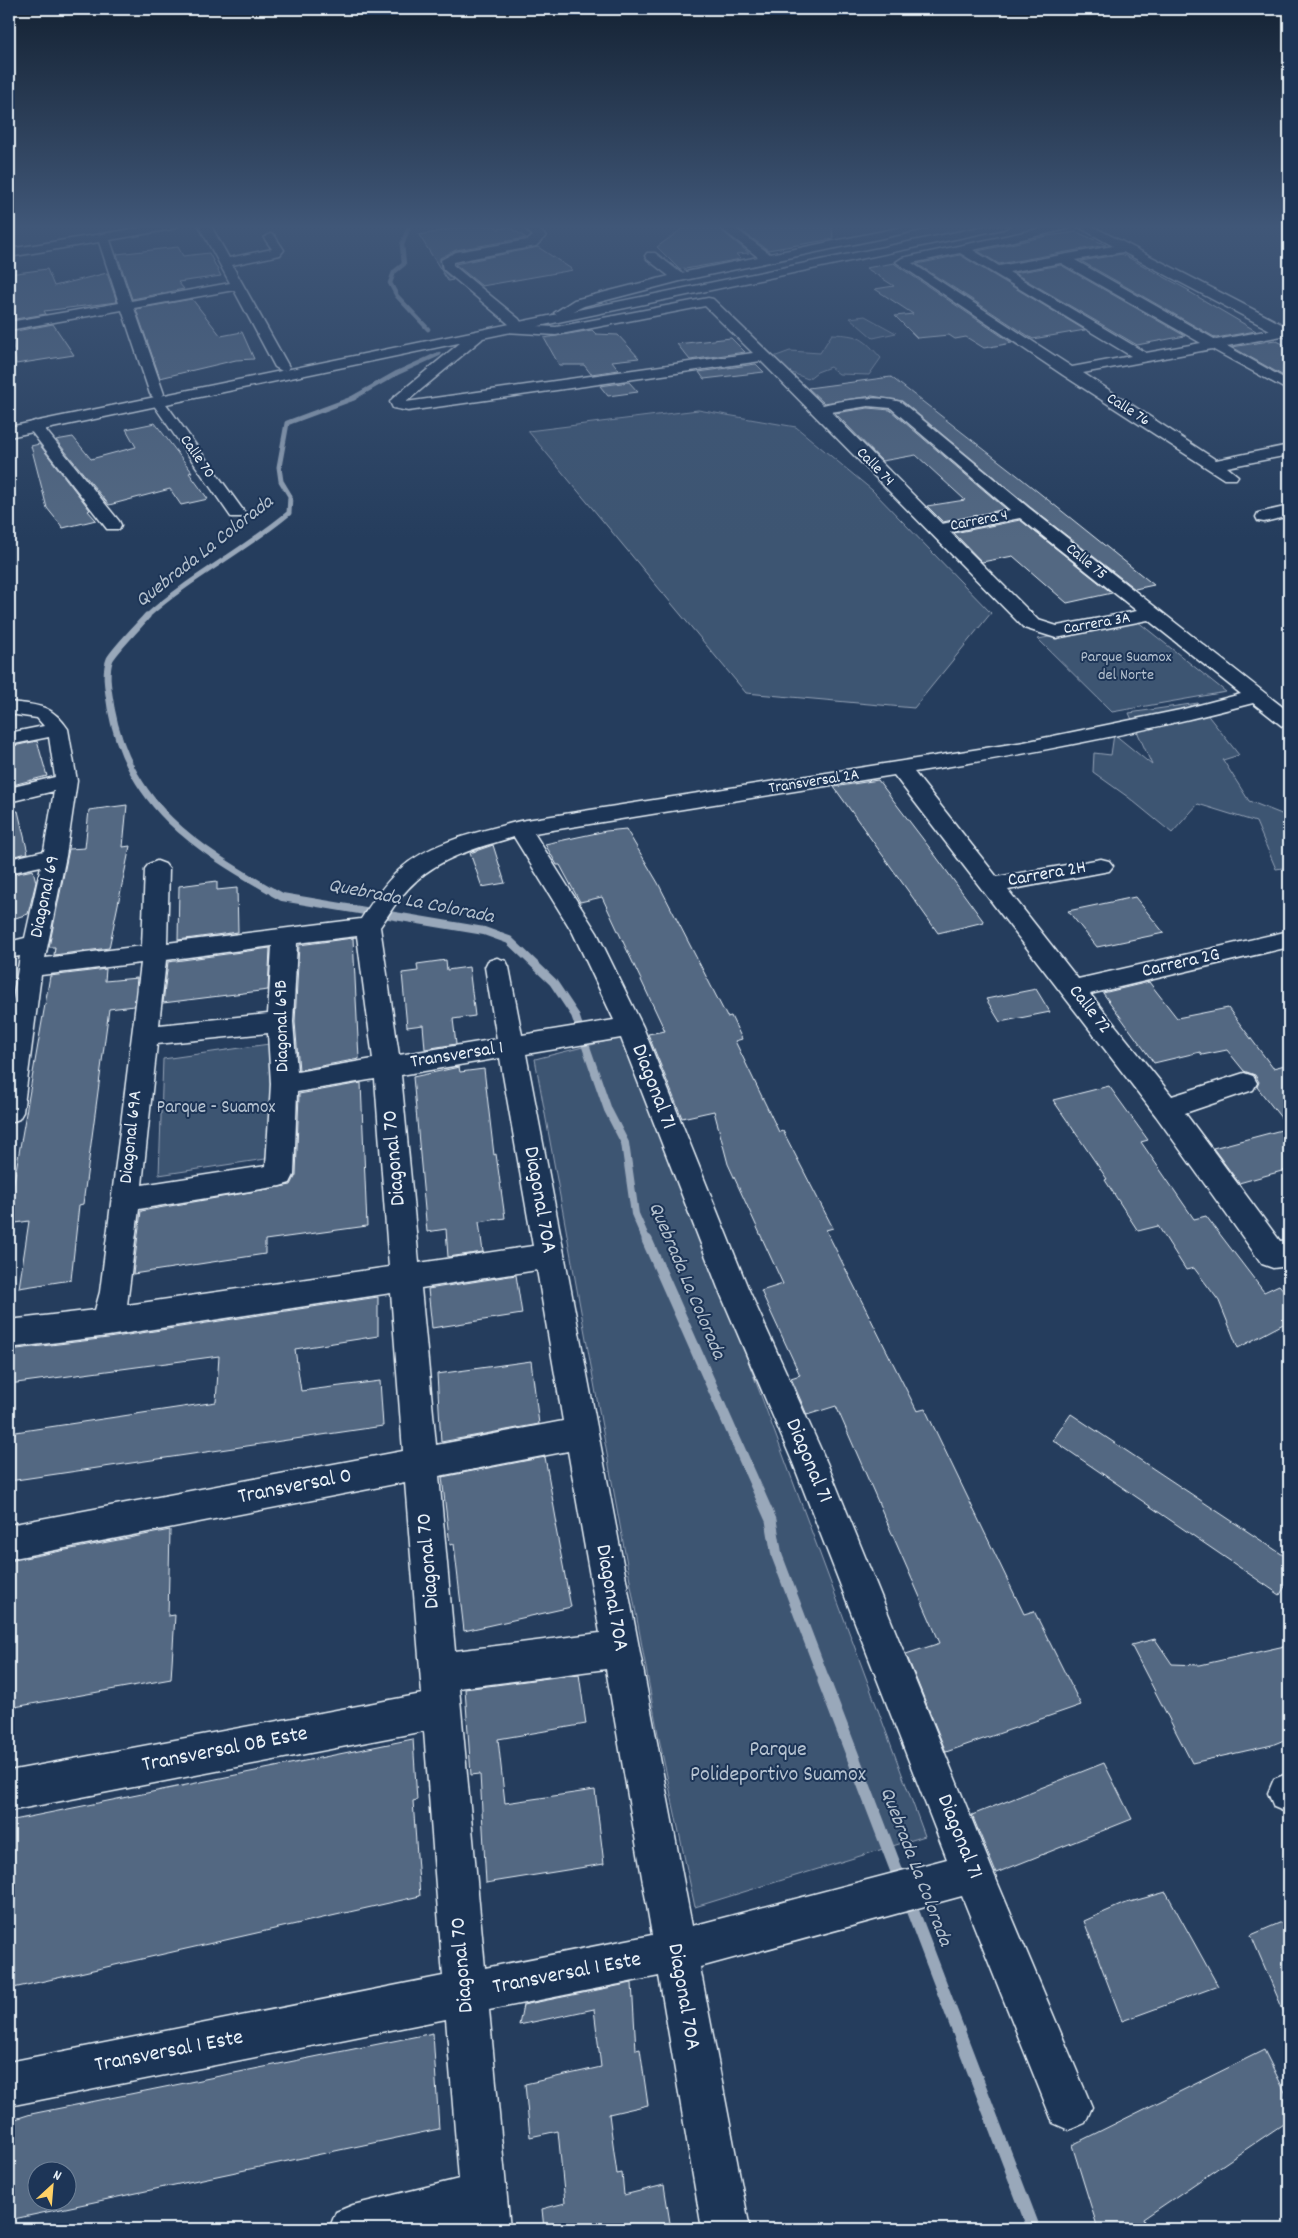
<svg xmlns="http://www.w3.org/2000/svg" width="1298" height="2238" font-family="Dekko,sans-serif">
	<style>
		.green { fill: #3e5472; stroke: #93a2b5 }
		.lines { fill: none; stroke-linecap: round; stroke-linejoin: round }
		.stream-far5 { stroke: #99a8ba; stroke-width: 4.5 }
		.stream-far4 { stroke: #99a8ba; stroke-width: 5 }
		.stream-far3 { stroke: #99a8ba; stroke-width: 7 }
		.stream-far2 { stroke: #99a8ba; stroke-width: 8 }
		.stream-far1 { stroke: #99a8ba; stroke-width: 11 }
		.stream { stroke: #99a8ba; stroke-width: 13 }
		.building { fill: #536782; stroke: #e8f1f8; fill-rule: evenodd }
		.minor-casing { stroke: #e8f1f8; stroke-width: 3 }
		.primary-casing { stroke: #e8f1f8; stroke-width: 3 }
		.minor { fill: #1d3557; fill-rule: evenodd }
		.primary { fill: #1d3557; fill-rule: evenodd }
		.labels { text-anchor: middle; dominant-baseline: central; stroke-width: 4; stroke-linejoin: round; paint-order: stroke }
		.far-street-label { font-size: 16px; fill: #e8f1f8; stroke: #1d3557 }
		.far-park-label { font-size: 16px; fill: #b5c2d0; stroke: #1d3557 }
		.street-label { font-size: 19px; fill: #e8f1f8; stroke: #1d3557 }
		.park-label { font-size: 19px; fill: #b5c2d0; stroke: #1d3557 }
		.water-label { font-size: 20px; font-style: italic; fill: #b4c1ce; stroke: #1d3557 }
		.near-street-label { font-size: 22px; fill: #e8f1f8; stroke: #1d3557 }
		.near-park-label { font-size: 22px; fill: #b5c2d0; stroke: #1d3557 }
	</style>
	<rect width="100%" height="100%" fill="#253d5d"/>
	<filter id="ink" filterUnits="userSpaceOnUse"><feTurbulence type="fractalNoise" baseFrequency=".02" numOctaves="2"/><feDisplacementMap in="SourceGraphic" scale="10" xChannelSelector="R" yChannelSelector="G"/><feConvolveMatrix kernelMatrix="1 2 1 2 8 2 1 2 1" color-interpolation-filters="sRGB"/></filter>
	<g filter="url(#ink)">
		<path class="green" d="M865 316 896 333 873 338 850 318Z
			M832 334C860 335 863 338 881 358L869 375 839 374 830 367 817 372 808 379 779 368 768 359 790 351 820 353Z
			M698 410 796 427 872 490 991 613 914 708 746 693 528 431Z
			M1137 621 1226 692 1112 712 1038 639Z
			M1198 703 1239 755 1223 760 1249 801 1289 817V867L1276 869 1256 822 1198 804 1172 833 1128 797 1093 772 1094 753 1111 755 1114 734 1152 765 1129 713Z
			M627 1036 925 1836 695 1907 658 1734 535 1059Z
			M269 1044 272 1158 159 1175 163 1059Z"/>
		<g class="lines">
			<path class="stream-far5" d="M409 226 402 245 404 264 394 272 390 283 397 296 428 329
				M351 399 397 373 439 354"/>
			<path class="stream-far4" d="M146 617C190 577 244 551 289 513L290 496 281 481 279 467 287 423 354 398"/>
			<path class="stream-far3" d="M147 616C139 625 114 651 110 659 104 674 109 693 111 708 129 806 195 847 275 893"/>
			<path class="stream-far2" d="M273 892 282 897 484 931 509 940 553 982 575 1015 608 1110 625 1143 635 1214 647 1241"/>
			<path class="stream-far1" d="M647 1240 771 1520 777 1556 825 1682"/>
			<path class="stream" d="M824 1681 901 1882
				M908 1899 1034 2229"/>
		</g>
		<path class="building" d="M470 226H495L499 229 509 227 526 238 456 250 440 258 441 269 453 280 448 281 419 235Z
			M686 226H716L749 253 736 254 741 259 680 270 657 247Z
			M735 226H832L833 239 768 250Z
			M1077 232 1106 245 999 264 978 251 1047 236Z
			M178 247 183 256 209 253 221 276 178 282 184 289 132 299 117 254Z
			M538 247 573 270 482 286 455 264Z
			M1122 254 1190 291H1188L1256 331 1216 338 1081 261Z
			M960 255 1085 330 1033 339 917 264Z
			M894 263 895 264 1012 343 984 348 966 337 955 339 949 335 917 338 895 316 913 314 875 289 894 286 866 268Z
			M1061 265 1185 336 1137 345 1014 273Z
			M47 269 54 286 107 273 117 302 44 311 46 314 9 320V274Z
			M192 299 221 336 242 332 254 359 236 360 160 378 136 309Z
			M53 324 74 355 16 364 11 332Z
			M592 330 596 334 618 335 639 358 612 361 619 370 591 374 584 365H559L544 338Z
			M731 338 745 352 690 360 677 344Z
			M1275 340 1289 347V379L1232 347Z
			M756 364 764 372 704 379 699 372Z
			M891 377 1017 475 1154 585 1135 589 1030 507 902 401 872 396 824 403 808 388Z
			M629 382 638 392 608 396 600 386Z
			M868 408 890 410 1006 509 943 522 927 506 965 500 916 455 882 461 835 413Z
			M155 423 192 472 189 473 208 499 181 505 170 489 109 505 56 440 73 437 91 459 136 447 126 429Z
			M39 444 90 510 88 511 96 520 63 528 47 508 31 446Z
			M1020 520 1112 593 1067 603 1013 556 982 562 954 533Z
			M37 741 47 776 9 786V747Z
			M878 780 932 851 984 922 938 933 834 787Z
			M127 805 123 847 130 846 109 948 54 955 55 947H49L69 849 85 848 89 810Z
			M18 811 28 853 9 857V812Z
			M626 829 658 883 727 1017 731 1016 742 1039 735 1041 779 1132 783 1131 833 1228 826 1230 917 1411 925 1409 1024 1614 1034 1611 1081 1705 946 1752 906 1654 940 1643 836 1406 807 1415 791 1378 800 1375 761 1291 783 1284 728 1164 714 1111 682 1118 648 1034 665 1031 602 897 580 902 560 865H557L545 844 606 831Z
			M493 845 505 883 482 887 470 853Z
			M33 870 36 882 28 914 9 920V875Z
			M217 881V890L237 888 238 932 178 940 179 886Z
			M1135 897 1164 933 1097 947 1068 911Z
			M353 938 359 1059 299 1070 295 1022 299 945Z
			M270 948 268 990 163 1003 168 962Z
			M446 960 447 970 469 967 475 1016 453 1019 456 1044 425 1049 423 1025 407 1027 402 973 418 971 417 964Z
			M106 969 105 981 137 978 134 1006 109 1009 83 1204 79 1205 71 1280 19 1288 29 1221 9 1224V1210L50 976Z
			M1149 982 1177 1018 1228 1008 1273 1068 1289 1064V1169L1239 1183 1213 1148 1289 1128 1257 1087 1259 1082 1255 1075 1244 1071 1227 1050 1202 1055 1200 1052 1154 1063 1103 993Z
			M1036 989 1050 1012 1000 1022 986 999Z
			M459 1067 460 1072 484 1069 494 1155 496 1154 505 1218 479 1222 483 1252 448 1257 446 1229 427 1232 413 1077Z
			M361 1083 367 1226 265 1240V1254L133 1274 141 1211 291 1185 296 1175 299 1094Z
			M1109 1086 1148 1140 1141 1142 1194 1219 1206 1216 1264 1292 1279 1285 1289 1296V1321L1238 1348 1219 1301 1194 1268 1186 1270 1158 1226 1138 1231 1105 1180 1107 1179 1053 1100Z
			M516 1275 522 1314 432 1328 428 1289Z
			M378 1297V1336L295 1349 301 1391 380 1381 383 1426 9 1481V1433L216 1402 219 1356 9 1384V1350L108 1338Z
			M531 1361 539 1424 441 1442 437 1374Z
			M1071 1414 1289 1559V1579L1280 1595 1053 1440Z
			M545 1457 557 1524H555L571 1607 464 1631 454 1544 450 1545 442 1477Z
			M170 1530 168 1616 175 1615 171 1679 9 1708V1561Z
			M1155 1639 1172 1664 1200 1665 1289 1645V1738L1272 1745 1192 1763 1131 1645Z
			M579 1674 586 1724 498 1739 505 1803 595 1790 604 1864 486 1883 480 1774 471 1775 465 1689Z
			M413 1739 417 1800 413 1801 420 1896 9 1989V1821Z
			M1104 1763 1132 1819 996 1873 972 1815Z
			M1166 1892 1218 1986 1122 2021 1084 1921 1123 1904Z
			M1289 1919V2024L1251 1935Z
			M632 1983 636 2050 640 2049 648 2105 609 2114 617 2174 622 2173 624 2195 664 2185 671 2229H544L542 2209 565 2203 558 2131 530 2137 525 2084 601 2067 594 2009 519 2025 523 2005Z
			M433 2033 439 2129 9 2220V2121L31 2114ZM38 2170H68V2200H38Z
			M1264 2050 1289 2100V2120L1143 2219 1147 2229H1098L1072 2145Z"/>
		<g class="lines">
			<defs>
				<path id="minor" d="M151 226H178L172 229 110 240 131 301 230 283 199 226H211L229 258 272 249 264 238 270 234 274 235 284 250 280 255 232 265 289 367 287 370 282 371 275 367 234 290 134 308 164 394 161 397 245 513 243 517H231L151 401 154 398 150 394 122 310 9 330V322L119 303 99 242 9 257V249Z
					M522 226H535L546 236 536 246 453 262V265L519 319 521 322 517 325 556 327 708 298 713 299 823 405C850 399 874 395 901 402L1029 508 1289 712V728L1282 726 1253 703C1141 733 1028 754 914 772L997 877 1101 859 1109 861 1113 866 1109 871 1008 890 1078 979 1289 931V947L1090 994 1172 1096 1244 1073 1253 1076 1257 1083 1253 1090 1185 1113 1280 1241 1289 1240V1266L1273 1268 1262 1264 1156 1116 894 775 534 833 597 933 643 1027 748 1288 827 1463 991 1867 1092 2107 1085 2123 1069 2130 1053 2123 962 1896 700 1967 750 2229H702L659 1976 489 2010 510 2229H462V2225L444 2229H329L336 2212 353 2205 459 2179 446 2019 9 2106V2062L443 1976 424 1731 9 1811V1771L422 1694 405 1482 9 1559V1525L403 1451 391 1293 108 1336 9 1348V1320L95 1310 100 1292 141 963 41 975 23 1112 19 1119 9 1123V1025L20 956 9 958V942L25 938 41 866 9 873V859L44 851 54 791 9 802V788L55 777 49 737 9 745V733L44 726 37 718 9 714V702C37 705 51 704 68 729L77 781 66 856 45 958 142 946 145 869 149 864 157 861 165 864 169 869 167 943 361 919C372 902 384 884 399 870 431 841 479 832 520 821L1024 742 1180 710 1241 694 1148 620 1056 638 1024 628 761 361 408 411 393 408 390 402 392 399 472 333 477 332 484 336 482 339 406 402 753 353 705 306 556 335 505 332 503 329 510 325 443 269 441 260 456 252 528 240 533 236ZM868 406 891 408 1010 510 942 524 831 412ZM1020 518 1137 611 1057 626 1038 620 950 532ZM514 837 573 933 614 1020 522 1035 509 967 506 961 497 958 488 961 485 967 497 1039 399 1055 380 927C391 911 401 894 416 881 443 856 480 847 514 837ZM357 936 373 1059 297 1072 293 1022 297 943ZM272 946 268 1014 159 1025 166 960ZM268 1033 271 1084 266 1166 142 1185 157 1044ZM621 1038 718 1288 793 1463 947 1859 692 1926 526 1054ZM500 1058 533 1246 419 1263 401 1075ZM375 1079 389 1267 127 1305 139 1209 280 1186 290 1183 294 1175 297 1092ZM537 1270 563 1421 436 1445 421 1288ZM568 1451 600 1633 455 1651 439 1476ZM606 1669 652 1935 485 1968 459 1688Z
					M718 226H732L770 254 908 226H931L925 229 680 281 584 306 561 317 554 313 574 300 669 276 647 259 645 256 647 253H655L681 273 758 257Z
					M1052 226H1074L1068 229 973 250 999 266 1113 246 1077 226H1092L1289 328V338L1282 336 1227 346 1289 381V391L1212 349 1083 373 1216 460 1289 445V455L1227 467 1238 476 1236 479H1224L1063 375 896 262 902 258ZM1123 252 1270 330 1216 340 1075 260ZM960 253 1131 356 1072 367 912 263ZM1061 263 1201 343 1146 353 1009 272Z
					M35 421 40 423 119 521 121 525 119 529H107L27 426 30 423Z
					M1289 506V516L1264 522 1258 521 1256 517 1258 513Z
					M1289 1773V1813H1288L1274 1807 1268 1793 1274 1779Z"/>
				<path id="primary" d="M986 226H1009L1003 229 9 437V427Z"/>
			</defs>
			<use href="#minor" class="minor-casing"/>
			<use href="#primary" class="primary-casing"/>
			<use href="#minor" class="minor"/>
			<use href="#primary" class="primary"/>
		</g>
	</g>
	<linearGradient id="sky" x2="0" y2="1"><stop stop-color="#142233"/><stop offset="0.42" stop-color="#405778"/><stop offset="1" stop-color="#405778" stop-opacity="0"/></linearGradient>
	<rect width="1298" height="539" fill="url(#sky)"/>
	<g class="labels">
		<g class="far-street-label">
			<text transform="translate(1128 410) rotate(32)">Calle 76</text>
			<text transform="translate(197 457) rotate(55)">Calle 70</text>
			<text transform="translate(875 467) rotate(46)">Calle 74</text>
			<text transform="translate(979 521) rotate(-11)">Carrera 4</text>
			<text transform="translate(1086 562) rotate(39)">Calle 75</text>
			<text transform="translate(1097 624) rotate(-10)">Carrera 3A</text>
			<text transform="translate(814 782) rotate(-9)">Transversal 2A</text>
		</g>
		<g class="far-park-label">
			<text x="1126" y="657">Parque Suamox<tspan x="1126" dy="18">del Norte</tspan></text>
		</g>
		<g class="street-label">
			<text transform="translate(1047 875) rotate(-10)">Carrera 2H</text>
			<text transform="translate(46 897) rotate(-78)">Diagonal 69</text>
			<text transform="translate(1181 964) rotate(-13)">Carrera 2G</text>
			<text transform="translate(1089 1010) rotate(52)">Calle 72</text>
			<text transform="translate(283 1026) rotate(-91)">Diagonal 69B</text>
			<text transform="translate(457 1056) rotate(-9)">Transversal 1</text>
			<text transform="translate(132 1137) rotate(-84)">Diagonal 69A</text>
		</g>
		<g class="park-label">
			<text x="216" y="1108">Parque - Suamox</text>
		</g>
		<g class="water-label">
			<text transform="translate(205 552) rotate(-38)">Quebrada La Colorada</text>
			<text transform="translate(411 902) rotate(11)">Quebrada La Colorada</text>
			<text transform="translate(686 1281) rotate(67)">Quebrada La Colorada</text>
			<text transform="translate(915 1867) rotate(69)">Quebrada La Colorada</text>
		</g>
		<g class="near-street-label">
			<text transform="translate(653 1087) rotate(69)">Diagonal 71</text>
			<text transform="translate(395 1158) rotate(-95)">Diagonal 70</text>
			<text transform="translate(539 1200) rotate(80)">Diagonal 70A</text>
			<text transform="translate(808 1461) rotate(67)">Diagonal 71</text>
			<text transform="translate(295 1487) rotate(-11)">Transversal 0</text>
			<text transform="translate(429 1561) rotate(-95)">Diagonal 70</text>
			<text transform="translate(611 1598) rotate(80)">Diagonal 70A</text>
			<text transform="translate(225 1750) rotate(-11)">Transversal 0B Este</text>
			<text transform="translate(959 1837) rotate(68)">Diagonal 71</text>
			<text transform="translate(463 1965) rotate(-95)">Diagonal 70</text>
			<text transform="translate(567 1974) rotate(-11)">Transversal 1 Este</text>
			<text transform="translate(683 1997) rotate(80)">Diagonal 70A</text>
			<text transform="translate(169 2052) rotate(-11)">Transversal 1 Este</text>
		</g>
		<g class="near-park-label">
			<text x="778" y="1750">Parque<tspan x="778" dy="25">Polideportivo Suamox</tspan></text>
		</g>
	</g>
	<rect width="1298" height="2238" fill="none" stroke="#1d3557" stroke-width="30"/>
	<rect x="15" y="15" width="1268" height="2208" fill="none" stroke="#e8f1f8" stroke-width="2" filter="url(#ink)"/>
	<g transform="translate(52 2186) rotate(26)"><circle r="24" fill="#1d3557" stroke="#6e8097"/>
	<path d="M0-4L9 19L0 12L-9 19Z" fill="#ffd166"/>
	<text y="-8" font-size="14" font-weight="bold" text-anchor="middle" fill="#e8f1f8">N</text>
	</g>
</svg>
